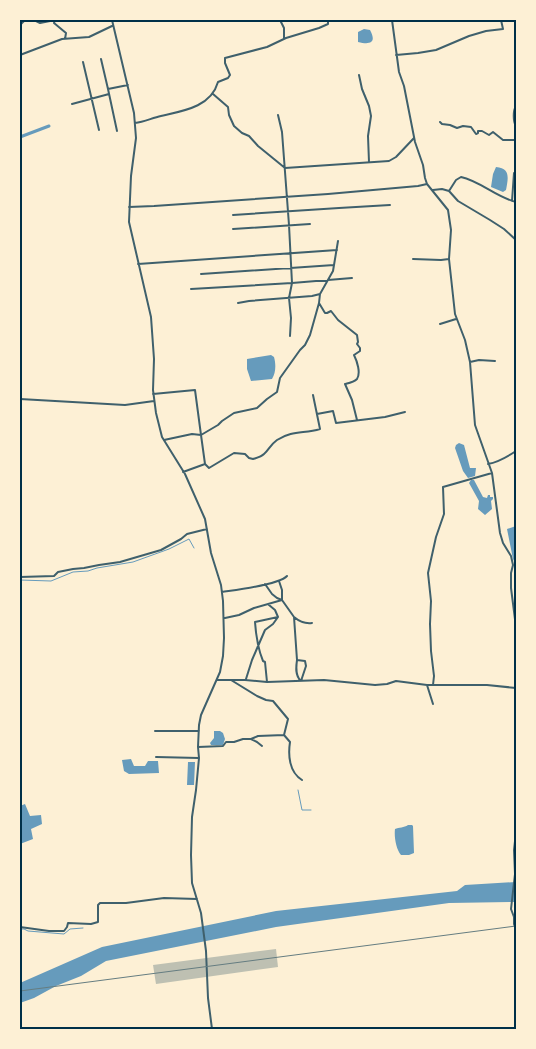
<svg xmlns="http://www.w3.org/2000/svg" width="536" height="1049" font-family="'Roboto Serif',serif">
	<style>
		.water { fill: #669bbc }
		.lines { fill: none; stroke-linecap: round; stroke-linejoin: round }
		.stream { stroke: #669bbc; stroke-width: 1 }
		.canal { stroke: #669bbc; stroke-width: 3 }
		.building { fill: #bec0b2 }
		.minor { stroke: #3f606c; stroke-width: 2 }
		.rail { stroke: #657d81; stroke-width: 1 }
		.neatline { fill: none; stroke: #003049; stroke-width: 2 }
	</style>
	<rect width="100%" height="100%" fill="#fdf0d5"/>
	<path class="water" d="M364 29 370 30C377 43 370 45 358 42V32Z
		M496 167C511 168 508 179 506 190L503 192 491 187 493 174Z
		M271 355 274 357C276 364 276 373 272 379L251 381 247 369V359Z
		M459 443 464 445 470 468H476L475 476 468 478 463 471 455 448 456 445Z
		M471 480H474L483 497 487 498 488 495H490V497H493V499L491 501 492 509 485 515 478 509 479 501 469 483Z
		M516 526V565L513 559 507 529Z
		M214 731H220L223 733 225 739 223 745H211L210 743 214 738Z
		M131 759 134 766H145L148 761H158L159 773 129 774 124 771 122 760Z
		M188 762H195L194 785H187Z
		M25 804 30 816 41 815 42 824 31 829 33 839 20 844V806Z
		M408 825H412L413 826 414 853 409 855H401C396 849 394 837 395 829 399 827 404 828 408 825Z
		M516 882V902L449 903 276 927 106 961 81 976 56 986 34 998 20 1003V983L102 947 276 911 457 891 465 885Z"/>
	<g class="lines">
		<path class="stream" d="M20 580 51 581 73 572 88 571 97 568 133 562 169 549 189 539 194 548
			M298 790 302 810H311
			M20 929H24L28 931 64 934 70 929 83 928"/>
		<path class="canal" d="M20 137 49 126"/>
	</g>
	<path class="building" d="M276 949 278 967 156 984 153 965Z"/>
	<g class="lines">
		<path class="minor" d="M34 20 40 23 55 20
			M55 20 54 23 66 33 65 39
			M112 20 134 113 136 138 131 176 129 222 151 317 154 359 153 390 156 413 162 437 185 474 205 519 211 553 221 585 223 601 224 638 223 656 220 672 201 715 199 725 198 747 199 758 196 790 192 817 191 855 192 883 201 913 206 951 208 998 212 1029
			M280 20 284 28V39
			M392 20 399 72 404 86 415 142 423 165 425 178 427 184 448 210 451 230 449 259 455 314 465 340 470 362 475 425 492 473 500 533 503 543 511 556 513 565 511 573V588L516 627
			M20 25 25 20
			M20 55 62 39 89 37 112 26
			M396 55 418 53 436 50 469 36 486 31 503 29 501 20
			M101 59 108 89
			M83 62 99 130
			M359 75 362 89 369 106 371 116 368 136 369 162
			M213 94 228 107 229 115 234 126 242 133 249 136 258 146 285 168 389 161 396 157 414 138
			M72 104 109 94
			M516 106C513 110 513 122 516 126
			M278 115 282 132 289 225 292 283 289 298 291 318 290 336
			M440 122 442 124 450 125 457 128 463 126 471 127 476 134 478 133V131H482L489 135 493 132 503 140H516
			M135 123C144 122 152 118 161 116 183 111 211 107 218 82L228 78 230 75 225 63V58L267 47 286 38 319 28 328 24V20
			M117 131 108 89 128 85
			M433 190 442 189 449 191 458 201 490 220 504 229 516 240
			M449 191 456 180 461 177C480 181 496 197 516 202
			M512 201 514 173H516
			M129 207 154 206 328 194 418 186 427 184
			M233 215 339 208 390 205
			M233 229 310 224
			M413 259 441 260 449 259
			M138 264 337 250
			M201 274 334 265
			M191 289 292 283 352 278
			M238 303 249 301 312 296 320 294
			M319 303 325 313H327L331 311 338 320 357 335 358 342 357 344 360 348V351L354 355C357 361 361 373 357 379 354 382 349 383 345 384L352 400 357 420
			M440 324 456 319
			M470 362 479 360 495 361
			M153 394 195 390 201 435 218 425 222 421 234 413 257 408 267 399 277 392 280 378 300 350 305 345 310 335 319 303 320 294 333 271 338 241
			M20 399 125 405 154 401
			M317 414 333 411 336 423 385 417 405 412
			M164 440 192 434 201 435 205 464
			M488 464C499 462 507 457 516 451
			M183 472 205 464 209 468 234 453 245 454 249 458 253 459C256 458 261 457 264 454 269 450 270 445 277 440 293 430 304 434 320 429L313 395
			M20 577 54 576 58 572 73 569 84 568 99 565 120 562 161 550 181 539 187 534 207 529
			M265 584 272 594 277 598 282 600V590L279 581
			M222 592C235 590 279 585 287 576
			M269 605 275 610 278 617
			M225 618 239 615 254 608 282 600 294 617
			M297 660C296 667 295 676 301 681L306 666 305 661 297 660 294 617C300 622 305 624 312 623
			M246 679 252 660 265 630 273 624 278 617 255 622C256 636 258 649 263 661L265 662 267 682
			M217 680H245L267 682 324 680 375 685 387 684 396 681 427 685H487L516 688
			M231 680 257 696 266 700 273 701 288 719 284 735
			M427 685 433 704
			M433 685 434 676 431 651 430 624 431 601 428 573 436 537 444 514 443 487 492 473
			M155 731H199
			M251 739 257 742 262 746
			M198 747 223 746 226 742H234L243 739H251L258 736 284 735 290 742C288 755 289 772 302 780
			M156 757 199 758
			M516 832 514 850 515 874 511 909 514 917V924L516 930
			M20 927 49 931H64L67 927 68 923 91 924 98 922V905L100 903H126L164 898 197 899"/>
		<path class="rail" d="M20 991 516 926"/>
	</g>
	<rect width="536" height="1049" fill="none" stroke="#fdf0d5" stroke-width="42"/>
	<rect x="21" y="21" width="494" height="1007" class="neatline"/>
</svg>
